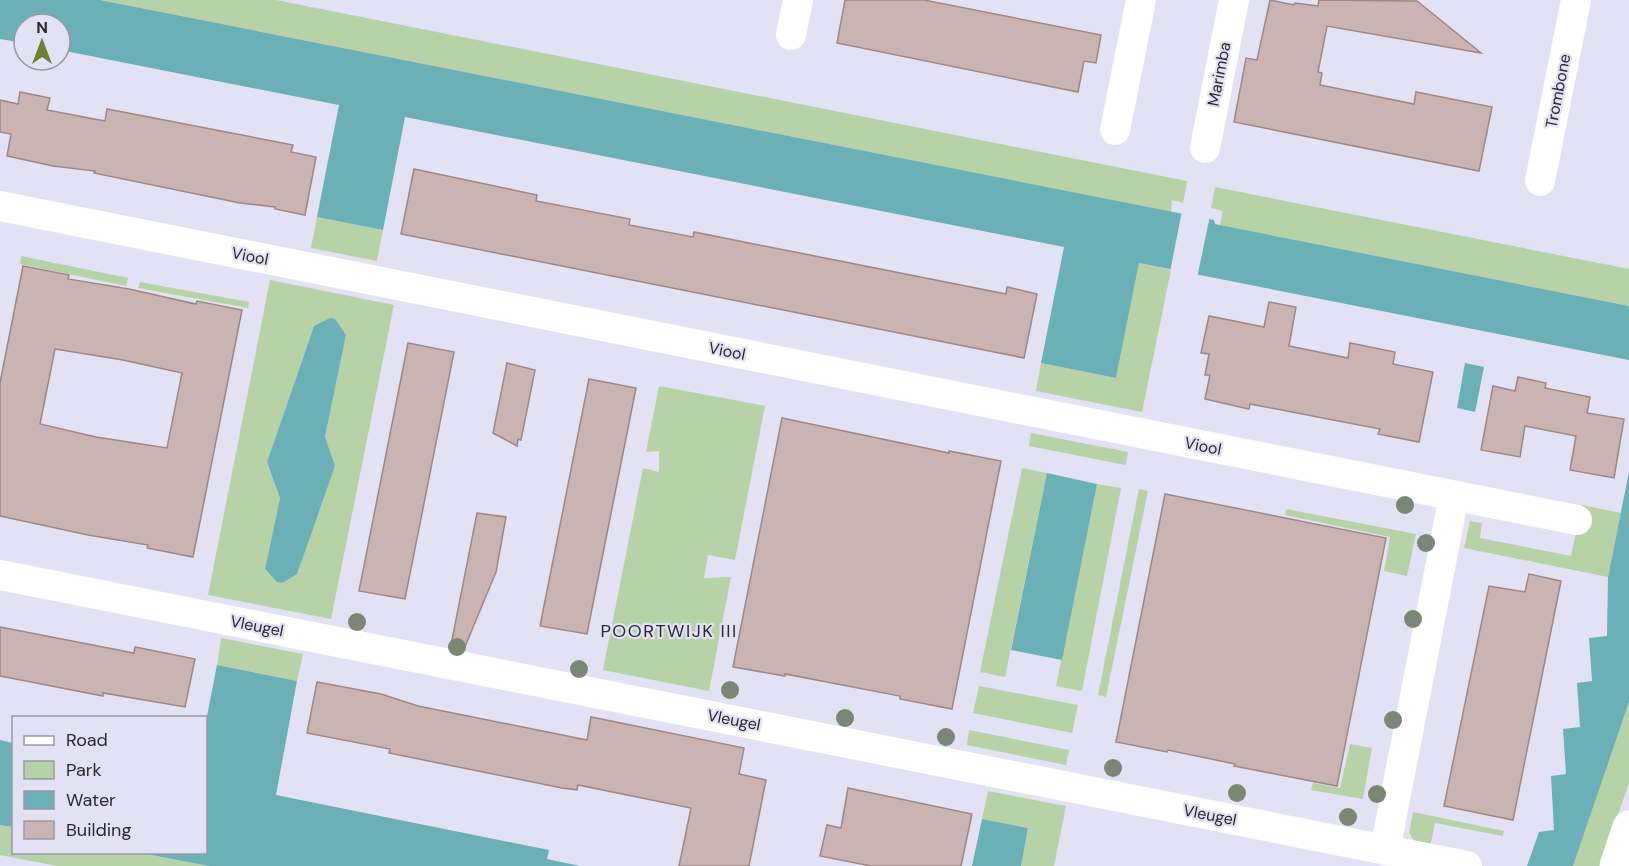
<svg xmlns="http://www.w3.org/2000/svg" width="1629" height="866" font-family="'DM Sans',sans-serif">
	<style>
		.green { fill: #b7d2a7; fill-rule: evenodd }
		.water { fill: #6bb0b7 }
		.pier { fill: #e3e1f4 }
		.building { fill: #cbb3b2; stroke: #9d8786; stroke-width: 1.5; fill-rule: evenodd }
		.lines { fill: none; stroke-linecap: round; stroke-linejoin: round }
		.street { stroke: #fff; stroke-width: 30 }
		.secondary { stroke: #fff; stroke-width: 33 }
		.tree { fill: #798774 }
		.labels { text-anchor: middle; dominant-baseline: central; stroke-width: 4.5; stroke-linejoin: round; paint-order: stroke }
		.street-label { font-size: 16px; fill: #2a2931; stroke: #e3e1f4 }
		.neighbourhood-label { font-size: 18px; letter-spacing: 1.5px; fill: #2a2931; stroke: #e3e1f4 }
	</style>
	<rect width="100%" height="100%" fill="#e3e1f4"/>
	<path class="green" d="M100 0H276L1187 181 1183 203 1172 200 1171 212Z
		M1215 187 1629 269V306L1220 225 1223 211 1211 208Z
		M317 217 383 230 377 261 311 248Z
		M21 256 128 278 126 286 20 264Z
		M1139 263 1171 270 1142 412 1036 391 1041 363 1116 378Z
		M270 280 394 305 331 619 208 595ZM314 326 346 335 325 437 335 467 282 583 277 581 265 569 280 498 267 462Z
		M140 282 249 302 248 308 138 288Z
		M659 386 765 406 735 560 708 555 704 578 731 577 709 691 603 670 643 468 659 472V451L646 452Z
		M1031 433 1128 452 1126 465 1029 446Z
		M1022 468 1047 473 1005 677 980 672Z
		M1097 484 1121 488 1082 691 1056 686Z
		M1139 489 1148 491 1106 697 1098 695Z
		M1582 505 1621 513 1608 577 1464 548 1470 521 1482 523 1480 538 1571 556Z
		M1286 509 1416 534 1407 576 1384 571 1390 537 1285 515Z
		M221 638 303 654 297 681 217 665Z
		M979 686 1078 705 1072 733 973 713Z
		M1629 702V783L1600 866H1573Z
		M969 730 1069 750 1066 765 967 745Z
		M1350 744 1372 748 1363 799 1311 790 1313 783 1340 788Z
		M988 791 1066 806 1054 866H1021L1028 828 982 819Z
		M1413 812 1504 831 1503 836 1435 823 1430 847 1414 840 1409 833Z
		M0 825 13 827 14 852 141 853 209 866H57L0 855Z"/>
	<path class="water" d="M0 0H100L1214 220 1215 224 1220 225 1629 306V360L1139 263 1116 378 1041 363 1064 247 405 117 383 230 317 217 339 105 60 50V24H24V43L0 39Z
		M330 318 335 319 346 335 325 437 335 466 297 574 282 583 277 582 265 569 280 498 267 462 314 326Z
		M1465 363 1484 367 1475 412 1457 408Z
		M1629 472V702L1573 866H1527L1539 832 1554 830 1551 776 1566 774 1563 729 1580 727 1577 683 1592 681 1589 638 1607 636 1608 577Z
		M1047 473 1097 484 1062 660 1011 650Z
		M217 665 297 681 276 795 549 850 547 859 580 866H209L141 853 206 852V721Z
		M0 740 13 743V827L0 825Z
		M982 819 1028 828 1021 866H972Z"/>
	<path class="pier" d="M1182 211 1210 216 1197 278 1170 272Z"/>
	<path class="building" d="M845 0H924L1101 35 1096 63 1084 61 1078 92 837 43Z
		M1270 0 1294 5 1295 3 1318 6 1319 0 1417 1 1481 53 1327 26 1318 72 1322 73 1320 85 1414 104 1416 92 1492 107 1479 171 1234 122 1246 58 1257 60Z
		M20 92 50 98 47 110 105 121 107 109 293 145 291 152 316 157 305 215 275 209V207L240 203 94 173 95 171 53 166 7 156 11 134 0 132V100L18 104Z
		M414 169 537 195 536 201 630 219 629 225 693 237 694 232 1006 294 1007 287 1037 294 1024 358 401 234Z
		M23 266 69 275 68 279 129 289 196 304 197 301 242 310 193 557 147 548 148 545 88 535 0 516V383ZM55 349 123 360 182 373 167 448 96 437 40 424Z
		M1269 302 1296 307 1289 346 1348 358 1350 343 1395 352 1393 364 1433 372 1419 442 1378 434 1380 429 1250 404 1249 409 1205 399 1210 375H1205L1209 354 1201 353 1209 316 1264 327Z
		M408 343 454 352 405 599 359 591Z
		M507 363 535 370 521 440 518 439 517 446 493 433Z
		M1518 377 1546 383 1545 388 1590 397 1587 413 1624 419 1614 478 1570 470 1576 436 1525 426 1520 457 1481 450 1493 386 1515 391Z
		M589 379 636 388 587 634 540 626Z
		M782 418 949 453V451L1001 461 952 709 900 699V696L785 674V676L733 667Z
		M1165 494 1386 538 1337 786 1234 766 1235 764 1168 750 1167 752 1116 742Z
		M477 513 506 517 496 572 464 649 451 645Z
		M1529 574 1561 581 1513 820 1444 806 1489 586 1525 592Z
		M0 627 134 653 135 647 195 659 185 707 103 693V696L0 676Z
		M317 682 381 694 418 706 587 740 591 717 744 748 739 774 766 780 749 866H679L691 808 578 785 577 790 562 788 389 753 390 749 307 733Z
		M848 788 972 814 961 866H871L820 856 827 825 841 828Z"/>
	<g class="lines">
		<path class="street" d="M791 35 798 0
			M1115 130 1141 0
			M1205 148 1234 0
			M1540 181 1576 0
			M0 206 1577 520
			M0 575 1467 866
			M1385 850 1454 496"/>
		<path class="secondary" d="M1616 866 1629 827"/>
	</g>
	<g class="tree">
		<circle cx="1405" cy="505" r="9"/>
		<circle cx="1426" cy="543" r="9"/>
		<circle cx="1413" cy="619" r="9"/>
		<circle cx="357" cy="622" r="9"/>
		<circle cx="457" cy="647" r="9"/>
		<circle cx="579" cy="669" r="9"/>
		<circle cx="730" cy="690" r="9"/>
		<circle cx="845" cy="718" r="9"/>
		<circle cx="1393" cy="720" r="9"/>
		<circle cx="946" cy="737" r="9"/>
		<circle cx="1113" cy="768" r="9"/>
		<circle cx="1237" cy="793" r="9"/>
		<circle cx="1377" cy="794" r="9"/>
		<circle cx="1348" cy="817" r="9"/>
	</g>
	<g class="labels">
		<g class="street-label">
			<text transform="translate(1219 74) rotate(-79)">Marimba</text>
			<text transform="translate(1558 91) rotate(-79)">Trombone</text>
			<text transform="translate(250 256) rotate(11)">Viool</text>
			<text transform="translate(727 351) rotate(11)">Viool</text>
			<text transform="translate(1203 446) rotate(11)">Viool</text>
			<text transform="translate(257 626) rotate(11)">Vleugel</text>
			<text transform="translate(734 720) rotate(11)">Vleugel</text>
			<text transform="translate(1210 815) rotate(11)">Vleugel</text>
		</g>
		<g class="neighbourhood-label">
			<text x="669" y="631">POORTWIJK III</text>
		</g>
	</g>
	<rect x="12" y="716" width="195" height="138" fill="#e3e1f4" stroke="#9997a6" stroke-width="1.5"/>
	<rect x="24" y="736" width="30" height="9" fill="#ffffff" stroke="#9997a6" stroke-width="1.5"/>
	<text x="66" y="746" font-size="18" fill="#2a2931">Road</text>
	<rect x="24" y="761" width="30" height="18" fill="#b7d2a7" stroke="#9997a6" stroke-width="1.5"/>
	<text x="66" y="776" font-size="18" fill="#2a2931">Park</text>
	<rect x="24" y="791" width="30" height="18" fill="#6bb0b7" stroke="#9997a6" stroke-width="1.5"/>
	<text x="66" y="806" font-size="18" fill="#2a2931">Water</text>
	<rect x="24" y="821" width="30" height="18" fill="#cbb3b2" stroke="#9997a6" stroke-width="1.5"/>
	<text x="66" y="836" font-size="18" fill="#2a2931">Building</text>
	<g transform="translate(42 42)"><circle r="28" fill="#e3e1f4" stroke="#9997a6" stroke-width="1.5"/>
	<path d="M0-4.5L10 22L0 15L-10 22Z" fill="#6e802f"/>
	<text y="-9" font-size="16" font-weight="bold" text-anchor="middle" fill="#2a2931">N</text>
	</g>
</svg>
